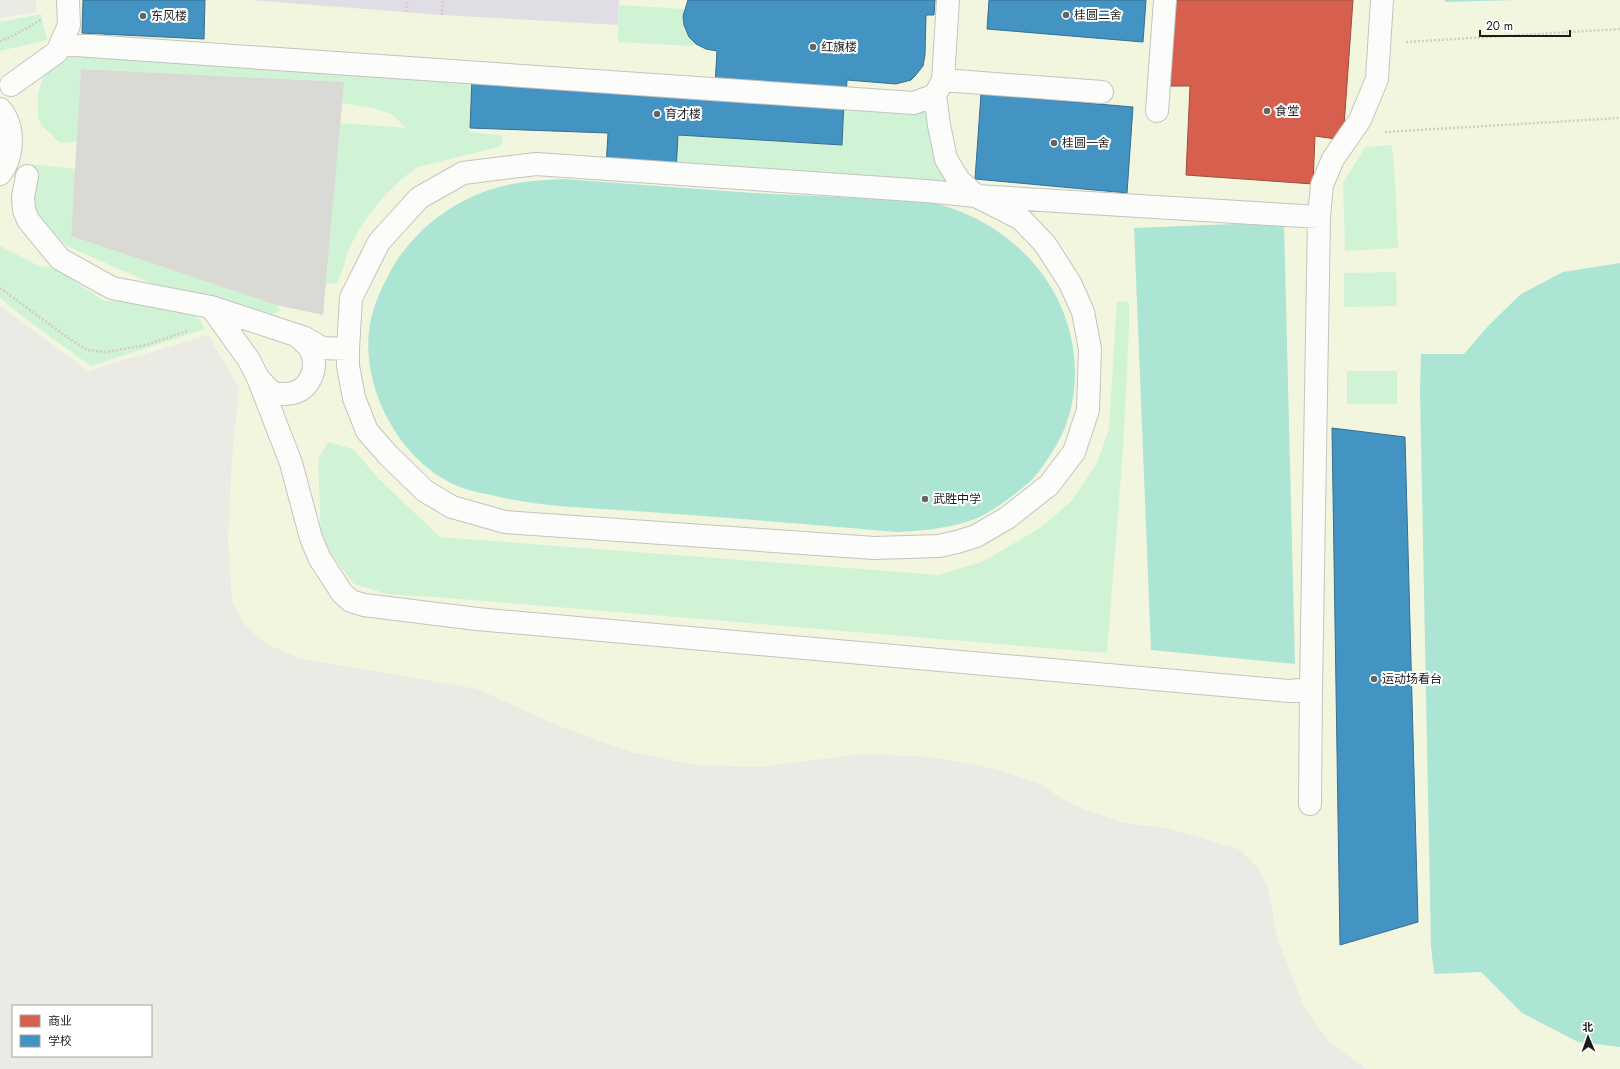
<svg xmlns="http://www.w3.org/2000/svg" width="1620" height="1069" font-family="Jost,'Noto Sans SC',sans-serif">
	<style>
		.education { fill: #f3f6de }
		.park { fill: #d0f3d5 }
		.pitch { fill: #ade5d5 }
		.parking { fill: #d9d9d6 }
		.plaza { fill: #e0dee4 }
		.shops { fill: #d6604d; stroke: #9e4c3e }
		.schools { fill: #4393c3; stroke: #376f91 }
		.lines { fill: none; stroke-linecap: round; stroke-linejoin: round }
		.minor-casing { stroke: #c3c3c0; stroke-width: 24 }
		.path { stroke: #d7c9c3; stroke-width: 2.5; stroke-dasharray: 2 2; stroke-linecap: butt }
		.minor { stroke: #fcfcfb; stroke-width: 22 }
		.poi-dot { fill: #646462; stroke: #fff; stroke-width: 1.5 }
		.labels { text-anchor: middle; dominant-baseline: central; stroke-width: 4; stroke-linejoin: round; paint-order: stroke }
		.poi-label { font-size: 12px; fill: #1c1c1c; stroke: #fff; text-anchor: start }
	</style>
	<rect width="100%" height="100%" fill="#ebeae4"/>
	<path class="education" d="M36 0H1620V1069H1367L1330 1043 1303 1005 1278 940 1268 889 1259 869 1241 850 1168 828 1124 823 1086 810 1061 798 1042 785 995 769 931 757 862 754 759 767 695 765 631 752 559 726 477 689 298 658 265 643 245 625 232 601 228 541 232 458 239 387 208 335 88 371 0 306V18L36 12Z"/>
	<path class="park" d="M619 5 685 9C681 26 686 32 696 44L691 46 618 42Z
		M41 14 47 40 0 51V22Z
		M61 44 472 77 469 132 502 135V142L499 147 418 167C387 188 362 219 347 254 344 264 342 274 337 283L326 284 340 123 406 128 391 114 376 109 342 103 344 82 81 69 77 141 68 143 59 142 41 125 38 116V93L45 73Z
		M844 100 932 108 959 185 676 172 678 135 842 145Z
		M1392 145 1395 178 1398 248 1345 251 1343 183 1365 147Z
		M31 164 75 169 71 236 276 305 280 311 269 316 184 298 65 245 44 227 34 202 31 185Z
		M0 246 39 266 55 268 104 301 129 300 183 308 200 320 205 329 91 366 31 323 0 298Z
		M1396 272 1397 306 1344 307V273Z
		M1117 301 1129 302V329L1123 450 1107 653 436 597 387 594 354 584 334 558 321 538 318 459 328 442 353 449 379 479 440 537 939 575 984 561 1040 528 1072 501 1098 461 1109 429Z
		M1347 371H1397V404H1347Z"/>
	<path class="pitch" d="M1445 0H1518L1445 2Z
		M563 179 754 193 924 201C1007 217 1073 283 1075 370 1075 404 1067 432 1047 460 1043 465 1040 471 1036 475 1025 488 991 513 975 519 951 528 923 531 897 532 815 525 732 518 649 512 596 508 543 508 491 495 481 493 470 491 460 487 401 464 359 387 370 324 373 306 381 289 389 274 414 226 464 191 518 183 533 180 548 180 563 179Z
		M1284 222 1295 664 1151 650 1134 228Z
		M1620 263V1047L1578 1042 1522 1013 1481 972 1434 974 1431 947 1420 391 1421 354H1464L1489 325 1521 294 1563 272Z"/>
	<path class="parking" d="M81 69 344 82 323 315 276 305 71 236Z"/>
	<path class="plaza" d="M250 0H619L618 25 442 15Z"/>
	<path class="shops" d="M1174 0H1353L1343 140 1315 136 1313 184 1186 175 1190 86H1170Z"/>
	<path class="schools" d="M83 0H205L204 39 82 33Z
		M688 0H935L934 15H926L925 55 923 66 915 76 911 80 896 84 847 80 846 98 715 85 717 51 706 49 696 44 689 37 684 25 683 16Z
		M989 0H1146L1143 42 987 29Z
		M472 77 844 100 842 145 678 135 676 172 606 167 608 133 470 128Z
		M981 94 1133 107 1127 193 975 179Z
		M1332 428 1405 437 1418 922 1340 945Z"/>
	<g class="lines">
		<defs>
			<path id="minor" d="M61 44 914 103 935 95 943 80 948 0
				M943 80 1102 92
				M11 85 57 52 69 25 68 0
				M935 95 939 125 946 159 958 179 976 196 1319 217
				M0 109C15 126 14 156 0 174
				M1157 111 1165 0
				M27 176 23 197 24 210 28 220 60 259 112 288 211 307 249 360 258 378 291 463 311 538 320 559 342 593 351 601 364 605 477 619 1289 691 1311 689 1310 804
				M211 307 305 338 322 348 348 349 351 298 379 242 419 198 463 173 536 164 926 191 976 196 1021 219 1045 244 1070 283 1083 312 1090 349 1088 410 1074 452 1049 485 1007 518 976 536 957 542 939 546 874 548 505 522 452 507 425 491 388 455 367 431 354 398 348 366V349
				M258 378C263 383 268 390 274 393 280 395 287 394 293 393 309 389 318 370 312 353 310 346 303 341 298 337
				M1311 689 1319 217 1322 185 1333 159 1360 120 1377 79 1382 0"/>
		</defs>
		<use href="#minor" class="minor-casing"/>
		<path class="path" d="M406 12 407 0
			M442 15 443 0
			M0 41 11 37 42 19
			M1406 42 1620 29
			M1385 132 1620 118
			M0 288 64 335 87 350 106 352 146 345 187 331"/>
		<use href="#minor" class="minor"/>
	</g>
	<g class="poi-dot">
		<circle cx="1066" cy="15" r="4"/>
		<circle cx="143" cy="16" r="4"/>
		<circle cx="813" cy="47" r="4"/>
		<circle cx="1267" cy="111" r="4"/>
		<circle cx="657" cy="114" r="4"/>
		<circle cx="1054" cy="143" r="4"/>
		<circle cx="925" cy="499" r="4"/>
		<circle cx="1374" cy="679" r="4"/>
	</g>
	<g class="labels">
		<g class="poi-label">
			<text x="1074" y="15">桂圆二舍</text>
			<text x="151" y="16">东风楼</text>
			<text x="821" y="47">红旗楼</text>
			<text x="1275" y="111">食堂</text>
			<text x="665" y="114">育才楼</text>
			<text x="1062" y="143">桂圆一舍</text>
			<text x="933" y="499">武胜中学</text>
			<text x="1382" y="679">运动场看台</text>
		</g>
	</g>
	<rect x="12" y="1005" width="140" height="52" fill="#ffffff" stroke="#a4a4a4"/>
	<rect x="20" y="1015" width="20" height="12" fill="#d6604d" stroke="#a4a4a4"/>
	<text x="48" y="1025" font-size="12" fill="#1c1c1c">商业</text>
	<rect x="20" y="1035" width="20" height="12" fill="#4393c3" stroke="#a4a4a4"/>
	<text x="48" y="1045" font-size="12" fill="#1c1c1c">学校</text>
	<g transform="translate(1588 1037) rotate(358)" stroke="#ffffff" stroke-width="3" paint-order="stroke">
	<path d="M0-3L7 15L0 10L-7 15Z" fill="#1c1c1c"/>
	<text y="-6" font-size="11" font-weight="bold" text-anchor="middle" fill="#1c1c1c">北</text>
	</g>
	<path d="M1480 30v6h90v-6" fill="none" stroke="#1c1c1c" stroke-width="2"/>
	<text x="1486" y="30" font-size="12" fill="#1c1c1c" stroke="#ffffff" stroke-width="3" paint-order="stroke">20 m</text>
</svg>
